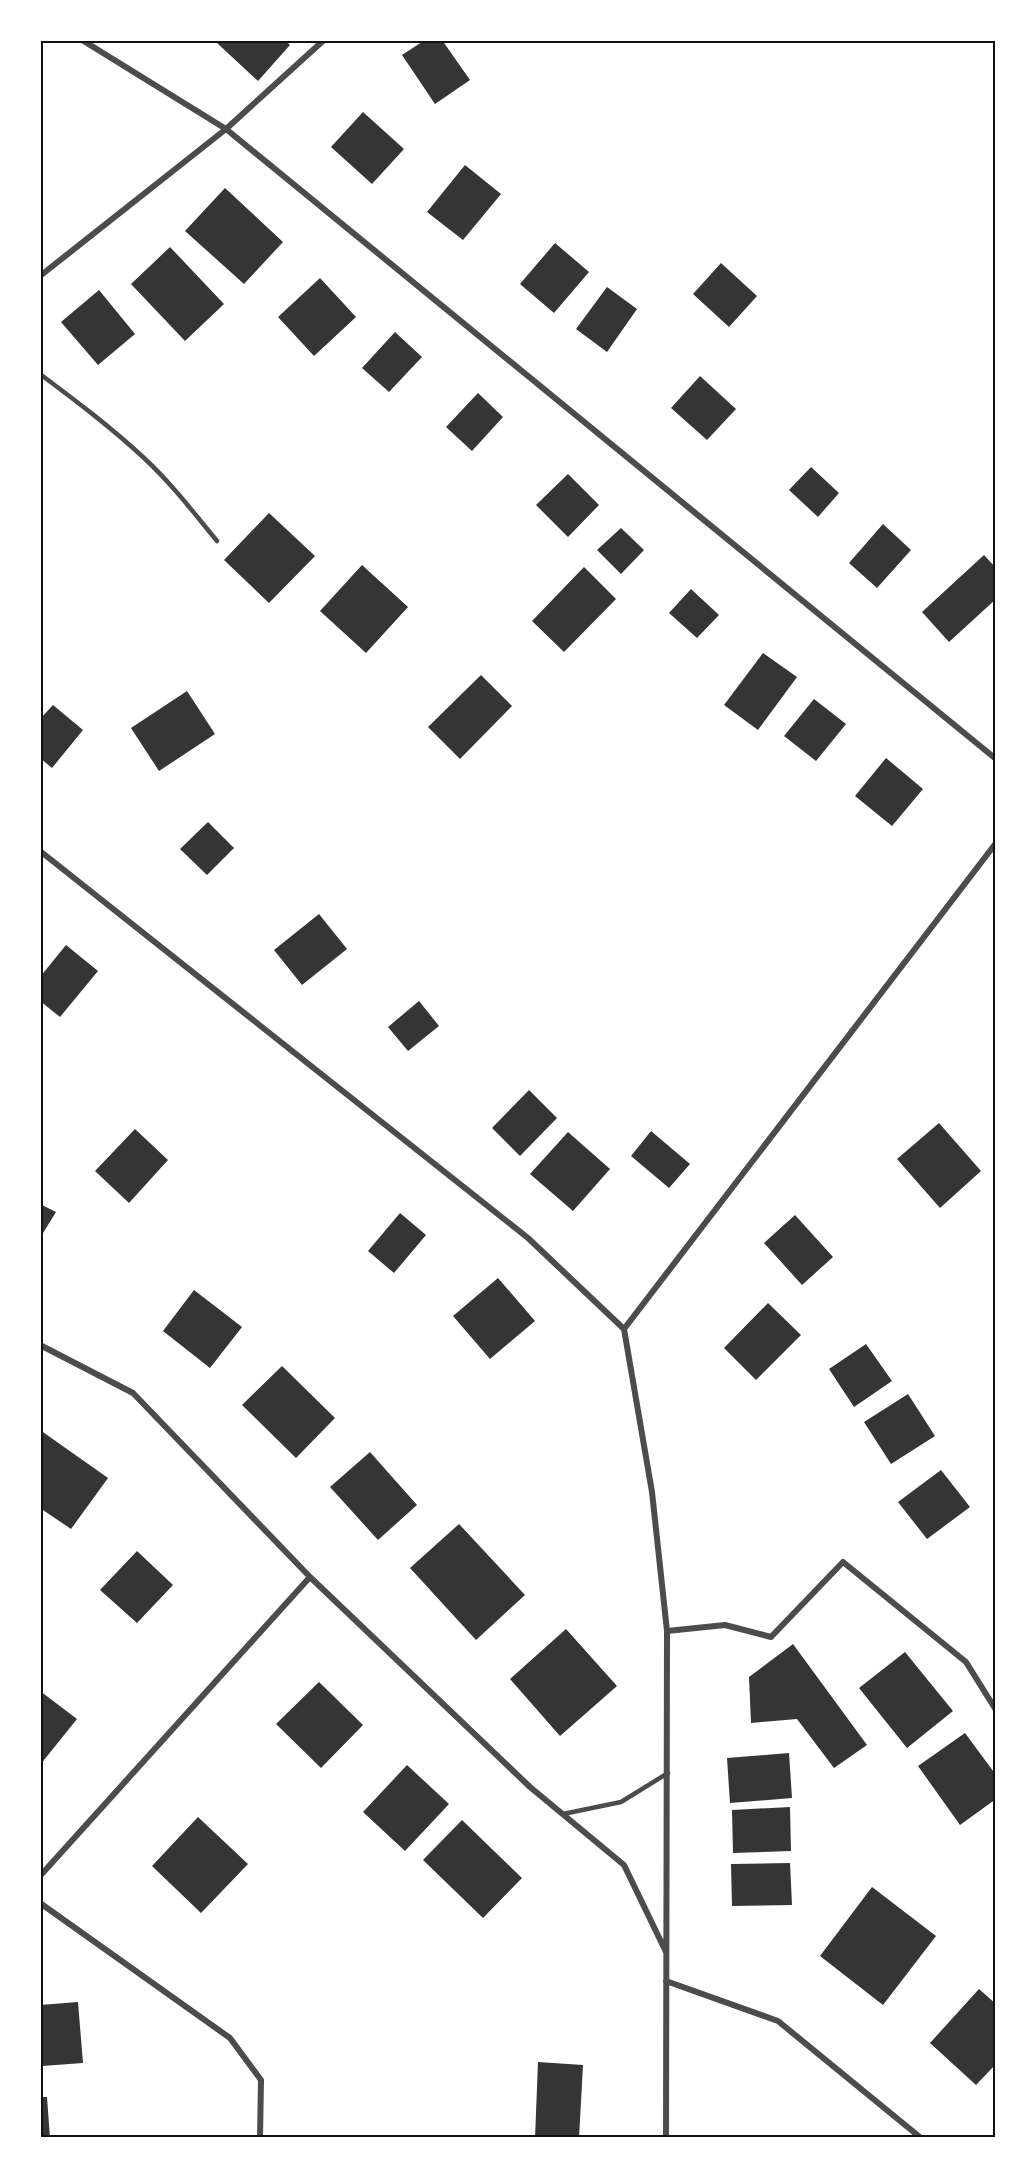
<svg xmlns="http://www.w3.org/2000/svg" width="1036" height="2178" font-family="'Alegreya Sans',sans-serif">
	<style>
		.building { fill: #353535 }
		.lines { fill: none; stroke-linecap: round; stroke-linejoin: round }
		.service { stroke: #4c4c4c; stroke-width: 4.5 }
		.minor { stroke: #4c4c4c; stroke-width: 6 }
		.neatline { fill: none; stroke: #111; stroke-width: 2 }
	</style>
	<rect width="100%" height="100%" fill="#fff"/>
	<path class="building" d="M219 40H285L290 45 258 81 217 43Z
		M425 40H442L470 80 435 104 402 55Z
		M363 112 404 149 372 184 331 147Z
		M465 165 501 194 463 240 427 212Z
		M225 188 283 242 244 284 185 231Z
		M555 243 589 272 554 313 520 284Z
		M170 247 224 304 185 341 131 284Z
		M721 263 757 296 729 327 693 294Z
		M320 278 356 317 314 356 278 317Z
		M607 287 637 309 607 352 576 329Z
		M99 290 135 334 98 365 61 322Z
		M395 332 422 357 389 392 362 368Z
		M700 376 736 409 707 440 671 408Z
		M478 393 503 417 472 451 446 427Z
		M811 467 839 493 818 517 789 490Z
		M568 474 599 505 568 537 536 505Z
		M269 513 315 556 269 603 224 560Z
		M883 524 911 550 877 588 849 563Z
		M621 528 644 550 621 574 597 550Z
		M984 555 996 568V599L949 642 922 612Z
		M362 565 408 607 366 653 320 611Z
		M584 567 616 599 564 652 532 621Z
		M691 589 719 615 697 638 669 613Z
		M763 653 797 677 758 730 724 705Z
		M481 675 512 706 460 759 428 727Z
		M187 691 215 734 159 771 131 728Z
		M814 699 846 724 816 761 784 736Z
		M53 705 83 730 52 768 40 758V719Z
		M886 758 923 789 892 826 855 796Z
		M208 822 234 848 207 875 180 849Z
		M319 914 347 949 302 985 274 950Z
		M66 945 98 971 60 1017 40 1001V977Z
		M419 1001 439 1026 408 1051 388 1027Z
		M529 1090 557 1118 520 1156 492 1128Z
		M939 1123 981 1171 940 1208 897 1159Z
		M135 1129 168 1160 129 1203 95 1171Z
		M651 1131 690 1164 669 1188 631 1156Z
		M568 1132 610 1169 573 1211 530 1174Z
		M40 1204 56 1212 40 1238Z
		M400 1213 426 1235 394 1273 368 1251Z
		M795 1215 833 1257 802 1285 764 1243Z
		M498 1278 535 1321 490 1359 453 1316Z
		M194 1290 242 1327 210 1368 163 1331Z
		M768 1303 801 1335 756 1380 724 1348Z
		M866 1344 892 1381 854 1407 829 1369Z
		M282 1366 335 1418 296 1458 242 1405Z
		M908 1394 935 1436 891 1464 864 1422Z
		M40 1430 108 1478 71 1529 40 1508Z
		M370 1452 417 1505 378 1540 330 1487Z
		M941 1470 970 1507 927 1539 898 1502Z
		M459 1524 525 1595 476 1640 410 1568Z
		M137 1551 173 1585 137 1623 100 1590Z
		M566 1629 617 1686 560 1736 510 1679Z
		M793 1644 867 1745 834 1768 797 1719 751 1723 749 1677Z
		M905 1652 953 1711 907 1748 859 1688Z
		M319 1682 363 1725 321 1768 276 1724Z
		M40 1691 77 1719 40 1765Z
		M965 1733 996 1775V1799L960 1825 918 1766Z
		M789 1753 792 1798 730 1803 727 1758Z
		M407 1765 449 1804 405 1851 363 1812Z
		M790 1807 791 1851 733 1853 732 1810Z
		M198 1817 248 1864 201 1913 152 1866Z
		M462 1820 522 1878 483 1918 423 1860Z
		M790 1863 792 1905 732 1906 731 1864Z
		M872 1887 936 1936 883 2005 820 1956Z
		M979 1989 996 2004V2064L976 2085 930 2043Z
		M78 2002 83 2063 42 2066 40 2005Z
		M538 2062 583 2065 579 2138H535Z
		M40 2097H47L50 2138H40Z"/>
	<g class="lines">
		<path class="service" d="M40 374C76 401 112 428 144 458 171 483 194 513 217 541
			M563 1814 621 1802 668 1773"/>
		<path class="minor" d="M82 40 226 129 996 759
			M40 276 226 129 324 40
			M40 851 528 1238 624 1329
			M624 1329 652 1492 667 1631 666 2138
			M624 1329 996 843
			M40 1345 133 1393 310 1577 530 1787 624 1865 666 1952
			M667 1631 725 1625 771 1637 843 1562 966 1662 996 1710
			M40 1876 310 1577
			M40 1903 230 2038 261 2080 260 2138
			M666 1981 778 2021 921 2138"/>
	</g>
	<rect width="1036" height="2178" fill="none" stroke="#ffffff" stroke-width="84"/>
	<rect x="42" y="42" width="952" height="2094" class="neatline"/>
</svg>
